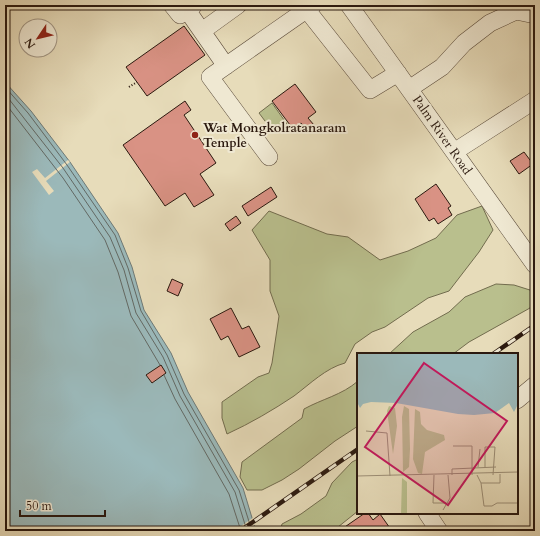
<svg xmlns="http://www.w3.org/2000/svg" width="540" height="536" font-family="Cardo,serif">
	<style>
		.green { fill: #b9bf8d; stroke: #726c4e }
		.water { fill: #9bb9ba; stroke: #6e7976 }
		.pier { fill: #e7dcba }
		.lines { fill: none; stroke-linecap: round; stroke-linejoin: round }
		.shore { stroke: #636964; stroke-width: 1 }
		.building { fill: #d99284; stroke: #2b190f }
		.minor-casing { stroke: #5a4a3a; stroke-width: 18 }
		.path { stroke: #2b190f; stroke-width: 2; stroke-dasharray: 1 2; stroke-linecap: butt }
		.minor { stroke: #efe8d2; stroke-width: 17 }
		.rail-casing { stroke: #2b190f; stroke-width: 4.5 }
		.rail { stroke: #efe8d2; stroke-width: 3; stroke-dasharray: 9; stroke-linecap: butt }
		.poi-dot { fill: #8f2418; stroke: #efe8d2; stroke-width: 1.5 }
		.labels { text-anchor: middle; dominant-baseline: central; stroke-width: 4; stroke-linejoin: round; paint-order: stroke }
		.poi-label { font-size: 13px; font-weight: bold; fill: #2b190f; stroke: #efe8d2; text-anchor: start }
		.street-label { font-size: 13px; fill: #2b190f; stroke: #efe8d2 }
		.inset-road { fill: none; stroke: #9c8e76; stroke-width: 1 }
		.view { fill: #c2185b; fill-opacity: 0.15; stroke: #c2185b; stroke-width: 2 }
		.inset-edge { fill: none; stroke: #2b190f; stroke-width: 2 }
	</style>
	<rect width="100%" height="100%" fill="#e7dcba"/>
	<filter id="stains"><feTurbulence type="fractalNoise" baseFrequency=".005" numOctaves="4"/><feColorMatrix values="0 0 0 0 .2 0 0 0 0 .09 0 0 0 0 .02 0 0 0 .5 -.17"/></filter>
	<radialGradient id="worn" r=".72"><stop offset=".6" stop-color="#630" stop-opacity="0"/><stop offset="1" stop-color="#630" stop-opacity=".3"/></radialGradient>
	<path class="green" d="M272 103 287 124 274 133 259 113Z
		M482 206 493 230 479 252 449 291 428 298 385 327 372 332 355 344 345 363C326 368 310 384 294 396 273 410 251 423 227 434L222 418V402L258 377 269 373 272 363 279 316 270 291V260L252 230 269 211 327 234 348 237 380 260 408 251 436 238 457 215Z
		M496 284 514 285 533 291 535 299 530 308 469 342 453 354H389L413 332 449 312 465 297Z
		M358 381V426L335 441 299 469 282 480 262 490H247L240 477 242 462 302 418 304 409C322 399 342 395 358 381Z
		M358 459V511L333 531H280L282 524 301 514 326 496 332 483 352 462Z"/>
	<path class="water" d="M5 82 31 111 70 162 118 233 132 267 144 310 171 353 188 392 243 488 256 531H5Z"/>
	<path class="pier" d="M68 160 70 162 46 181 54 191 49 195 32 172 37 169 45 178Z
		M254 517 256 524 247 531H234Z"/>
	<g class="lines">
		<path class="shore" d="M5 87 28 113 67 165 115 235 128 268 141 311 167 355 184 394 239 490 252 531
			M5 94 63 168 110 237 124 270 136 313 163 357 180 396 235 492 247 531
			M5 103 63 178 105 240 118 272 131 316 160 365
			M164 375 175 399 229 494 241 531"/>
	</g>
	<path class="building" d="M184 26 205 55 147 96 126 67Z
		M295 84 316 112 308 118 314 125 306 130 301 123 293 129 272 101Z
		M185 101 191 110 184 115 216 163 200 174 214 195 194 207 185 193 165 206 123 145Z
		M524 152 533 164 519 174 510 161Z
		M436 184 451 206 448 208 452 215 438 224 434 218 429 221 415 199Z
		M271 187 277 197 248 216 242 206Z
		M236 216 241 223 230 231 225 224Z
		M172 279 183 284 178 296 167 291Z
		M231 308 242 329 249 326 260 347 239 357 228 336 221 340 210 319Z
		M161 365 166 373 152 383 146 375Z
		M365 513H368L373 520 380 514 392 531H339Z"/>
	<g class="lines">
		<defs>
			<path id="minor" d="M172 5 180 15 193 6
				M303 5 370 90 398 73
				M349 5 535 265
				M187 10 226 66
				M202 31 238 5
				M409 89 442 67 464 43 490 23 516 11 535 15
				M454 152 535 100
				M269 157 210 77 313 5
				M517 400 535 385
				M427 513 439 531"/>
		</defs>
		<use href="#minor" class="minor-casing"/>
		<path class="path" d="M129 87 137 82"/>
		<use href="#minor" class="minor"/>
		<defs>
			<path id="rail" d="M493 354 535 325
				M240 531 358 449"/>
		</defs>
		<use href="#rail" class="rail-casing"/>
		<use href="#rail" class="rail"/>
	</g>
	<circle class="poi-dot" cx="195" cy="135" r="4"/>
	<g class="labels">
		<g class="poi-label">
			<text x="203" y="128">Wat Mongkolratanaram<tspan x="203" dy="15">Temple</tspan></text>
		</g>
		<g class="street-label">
			<text transform="translate(442 135) rotate(55)">Palm River Road</text>
		</g>
	</g>
	<g transform="translate(357 353)">
		<rect width="161" height="161" fill="#e7dcba"/>
		<path d="M32 53 38 55 40 73 36 101 30 58ZM47 53 52 56 53 96 52 114 46 119 45 64ZM58 56 63 59 64 71 70 77 87 82 88 87 68 99 65 121 61 120 56 106ZM45 125 50 129V161H44Z" fill="#b9bf8d"/>
		<path d="M0 0H161V51L157 59 152 50 138 60 117 62 101 61 39 50 14 49 6 51 3 55 0 49Z" fill="#9bb9ba"/>
		<path class="inset-road" d="M9 78 30 80 33 123M96 93H115V122M121 114 123 96M128 114V94H138L136 122M77 122 76 150H89M95 122V116L139 114M120 122 124 130H143V121M0 123 161 119M124 130 127 153H135L140 150H161M86 157 93 145 91 122"/>
		<path class="view" d="M67 10 150 68 91 152 8 94Z"/>
		<rect width="161" height="161" class="inset-edge"/>
	</g>
	<rect width="540" height="536" fill="none" stroke="#e7dcba" stroke-width="20"/>
	<rect x="6" y="6" width="528" height="524" fill="none" stroke="#2b190f" stroke-width="2"/>
	<rect x="10" y="10" width="520" height="516" fill="none" stroke="#2b190f"/>
	<g transform="translate(38 38) rotate(235)"><circle r="19" fill="#efe8d2" stroke="#a19584"/>
	<path d="M0-3L7 15L0 10L-7 15Z" fill="#8f2418"/>
	<text y="-6" font-size="11" font-weight="bold" text-anchor="middle" fill="#2b190f">N</text>
	</g>
	<path d="M20 510v6h85v-6" fill="none" stroke="#2b190f" stroke-width="2"/>
	<text x="26" y="510" font-size="12" fill="#2b190f" stroke="#efe8d2" stroke-width="3" paint-order="stroke">50 m</text>
	<rect width="100%" height="100%" filter="url(#stains)"/>
	<rect width="100%" height="100%" fill="url(#worn)"/>
</svg>
